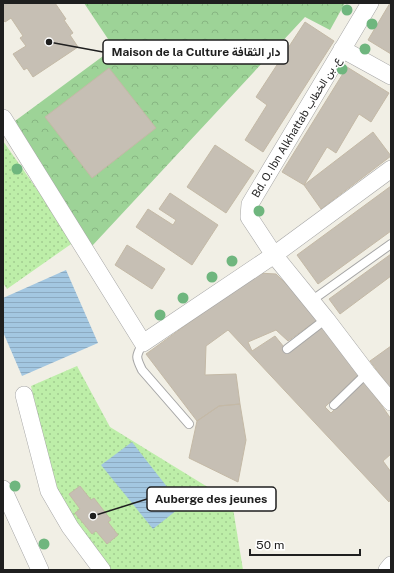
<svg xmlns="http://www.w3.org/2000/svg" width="394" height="573" font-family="'Public Sans',Vazirmatn,sans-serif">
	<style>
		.grass { fill: url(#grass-dots) }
		.forest { fill: url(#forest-crowns) }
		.water { fill: url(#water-rules) }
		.building { fill: #c6bfb4; stroke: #c4b9a6 }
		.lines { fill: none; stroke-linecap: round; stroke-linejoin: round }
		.lane-casing { stroke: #a6a6a6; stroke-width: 10 }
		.street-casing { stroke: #a6a6a6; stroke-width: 18 }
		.lane { stroke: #fff; stroke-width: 8 }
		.street { stroke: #fff; stroke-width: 17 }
		.tree { fill: #6fb67e }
		.labels { text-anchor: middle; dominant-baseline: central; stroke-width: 3; stroke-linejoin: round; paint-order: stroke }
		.street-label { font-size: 11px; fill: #1f1f1f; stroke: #fff }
		.leader { fill: none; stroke: #1f1f1f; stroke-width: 1.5 }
		.callout-dot { fill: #1f1f1f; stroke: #fff; stroke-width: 1.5 }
		.callout { fill: #fff; stroke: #1f1f1f; stroke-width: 1.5 }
		.callout-label { font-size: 12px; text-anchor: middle; font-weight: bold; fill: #1f1f1f }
	</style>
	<defs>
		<pattern id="grass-dots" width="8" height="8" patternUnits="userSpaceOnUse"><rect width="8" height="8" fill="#bdeea8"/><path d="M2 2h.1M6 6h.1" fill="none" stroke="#a2cc90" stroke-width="1.8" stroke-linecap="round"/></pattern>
		<pattern id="forest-crowns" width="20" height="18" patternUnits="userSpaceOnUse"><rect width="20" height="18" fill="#9dd397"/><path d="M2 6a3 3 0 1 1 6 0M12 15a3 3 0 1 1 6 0" fill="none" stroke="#87b582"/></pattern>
		<pattern id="water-rules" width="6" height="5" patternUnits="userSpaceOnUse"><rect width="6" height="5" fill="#a3c7e1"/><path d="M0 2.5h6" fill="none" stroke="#8caac1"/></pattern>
	</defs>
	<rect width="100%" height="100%" fill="#f1efe5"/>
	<path class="grass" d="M3 141 74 242 7 289 3 283Z
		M77 366 110 427 232 502 243 570H111L90 545 60 497 45 447 31 386Z"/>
	<path class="forest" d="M84 3H345L330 30 305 17 92 246 15 121 114 48Z"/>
	<path class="water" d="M66 270 98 343 22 376 3 332V298Z
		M132 442 182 506 153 529 101 465Z"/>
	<path class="building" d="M3 3H55L66 19 64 20 73 33 70 35 78 47 33 77 27 68 24 70 13 54 26 46 20 38 23 36 11 18 5 22 3 20Z
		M390 3H391V54L368 40Z
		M305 22 334 41 263 152 245 140 267 105 256 97Z
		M347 67 389 93 371 122 359 114 336 153 327 147 304 185 282 172Z
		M109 68 156 128 92 178 45 117Z
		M373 132 391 156 321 209 304 185Z
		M215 145 254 171 226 213 187 187Z
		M391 186V231L318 284 297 255Z
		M170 193 218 225 192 265 136 227 148 209 173 225 176 220 159 209Z
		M127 245 165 269 152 289 115 265Z
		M391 254V276L340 314 329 299Z
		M258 273 276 274 320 318 288 341 276 330 248 342 252 351 275 336 288 352 322 326 360 373 325 407 331 413 364 380 391 419V454L383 461 391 472V497L389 502 228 330 206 346 205 375 236 374 240 404 219 406 197 421 146 354Z
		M391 346V389L370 361Z
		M240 404 246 440 238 482 189 458 197 421 219 406Z
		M80 486 91 500 94 498 111 520 108 522 118 535 107 544 96 531 92 534 75 513 80 509 69 494Z"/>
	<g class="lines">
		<defs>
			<path id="lane" d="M311 301 391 244
				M143 343C136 356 135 356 142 370L189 424
				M287 349 326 319
				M334 405 367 373"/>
			<path id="street" d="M370 3 250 204 249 217 274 255 326 319 367 373 391 402
				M342 49 391 76
				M3 118 143 343 274 255 391 169
				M24 395 49 491 70 527 102 570
				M3 489 40 570
				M387 570 391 565"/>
		</defs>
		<use href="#lane" class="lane-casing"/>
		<use href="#street" class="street-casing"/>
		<use href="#lane" class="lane"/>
		<use href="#street" class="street"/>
	</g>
	<g class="tree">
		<circle cx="347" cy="10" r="5.5"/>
		<circle cx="372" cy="24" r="5.5"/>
		<circle cx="365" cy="49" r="5.5"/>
		<circle cx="342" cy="69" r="5.5"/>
		<circle cx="17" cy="169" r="5.5"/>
		<circle cx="259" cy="211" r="5.5"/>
		<circle cx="232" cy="261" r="5.5"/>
		<circle cx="212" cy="277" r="5.5"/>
		<circle cx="183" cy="298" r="5.5"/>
		<circle cx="160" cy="315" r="5.5"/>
		<circle cx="15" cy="486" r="5.5"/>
		<circle cx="44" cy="544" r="5.5"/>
	</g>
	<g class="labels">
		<g class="street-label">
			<text transform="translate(296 127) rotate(-59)">Bd. O. Ibn Alkhattab ع. بن الخطاب</text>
		</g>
	</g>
	<path class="leader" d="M49 42L103 52M93 516L147 499"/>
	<g class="callout-dot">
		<circle cx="49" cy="42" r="4"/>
		<circle cx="93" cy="516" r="4"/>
	</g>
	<g class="callout">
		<rect x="103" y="40" width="185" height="24" rx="4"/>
		<rect x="147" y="487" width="129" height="24" rx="4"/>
	</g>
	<g class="callout-label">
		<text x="196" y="56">Maison de la Culture دار الثقافة</text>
		<text x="211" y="503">Auberge des jeunes</text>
	</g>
	<rect width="394" height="573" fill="none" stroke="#1f1f1f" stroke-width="8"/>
	<path d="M250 549v6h110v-6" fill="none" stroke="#1f1f1f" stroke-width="2"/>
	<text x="256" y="549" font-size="12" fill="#1f1f1f" stroke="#ffffff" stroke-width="3" paint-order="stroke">50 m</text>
</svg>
